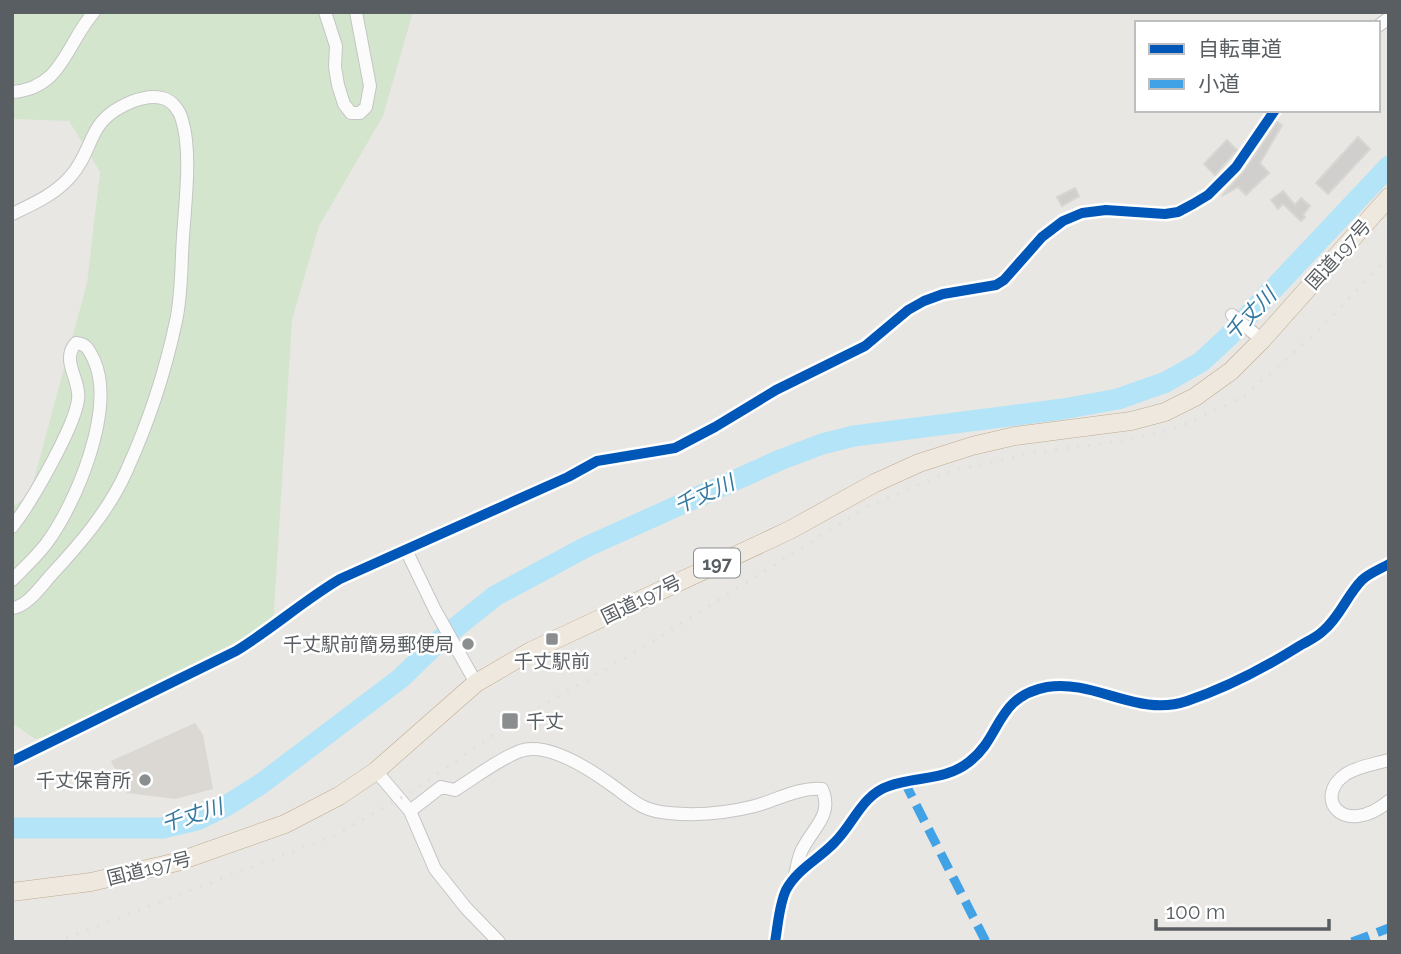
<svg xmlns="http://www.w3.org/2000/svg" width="1401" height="954" font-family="Raleway,'Noto Sans JP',sans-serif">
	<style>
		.education { fill: #dbd7d2 }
		.green { fill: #d3e6cd }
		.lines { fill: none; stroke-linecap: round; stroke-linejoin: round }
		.river { stroke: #b4e4f7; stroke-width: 21 }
		.building { fill: #d1cfcd; stroke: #d8d6d2; stroke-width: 2 }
		.minor-casing { stroke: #c4c5c4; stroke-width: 14 }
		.highway-casing { stroke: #c0ab90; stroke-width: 19 }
		.minor { stroke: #fcfbfb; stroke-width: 12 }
		.highway { stroke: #eee8df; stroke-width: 18 }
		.rail { stroke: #e0e1e0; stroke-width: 3.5; stroke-dasharray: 2 9; stroke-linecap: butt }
		.quiet { stroke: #42a2e6; stroke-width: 9; stroke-dasharray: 18 9; stroke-linecap: butt }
		.cycleway-casing { stroke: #fff; stroke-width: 15 }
		.cycleway { stroke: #0057b8; stroke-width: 10 }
		.poi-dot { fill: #8b8e8f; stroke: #fff; stroke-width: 2.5 }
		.labels { text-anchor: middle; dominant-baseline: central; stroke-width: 5; stroke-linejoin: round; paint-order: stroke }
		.shield { fill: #fff; stroke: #8b8e91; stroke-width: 2 }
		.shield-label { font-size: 18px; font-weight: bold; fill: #595e62 }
		.street-label { font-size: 19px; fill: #595e62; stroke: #fff }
		.poi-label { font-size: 19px; fill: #595e62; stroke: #fff; text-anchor: end }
		.water-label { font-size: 21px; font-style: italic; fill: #3579a0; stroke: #fff }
	</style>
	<rect width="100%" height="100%" fill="#e9e7e3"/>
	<path class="education" d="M195 723 203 735 213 789 175 799 127 793 111 761Z"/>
	<path class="green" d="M12 12H413L383 116 319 226 292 320 273 627 108 723 35 739 12 723V507L30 494 87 283 100 172 69 121 12 119Z"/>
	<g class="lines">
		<path class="river" d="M12 828H163L197 820 226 806 261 784 401 678 440 640 495 596 586 547 780 460 822 444 854 436 1063 409 1118 399 1166 382 1201 362 1229 336 1389 166"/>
	</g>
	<path class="building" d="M1277 122 1282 125 1260 163 1269 173 1246 195 1238 187 1222 196 1243 172Z
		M1358 137 1370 149 1328 194 1316 183Z
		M1227 140 1237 150 1215 175 1204 164Z
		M1075 188 1079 196 1062 206 1057 197Z
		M1283 191 1295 205 1301 198 1310 206 1303 215 1305 217 1301 221 1283 204 1278 209 1271 200Z"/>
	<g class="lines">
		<defs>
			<path id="minor" d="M325 12 336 46 335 67 338 85 344 104 351 113H360L366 107 370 86 356 12
				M1378 26 1389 18
				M12 92C62 89 66 44 94 12
				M12 214C33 204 54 195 70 177 96 148 85 121 131 102 141 98 151 95 162 98 172 100 180 111 182 120 192 151 185 204 183 237 181 264 182 294 176 321 165 373 148 424 126 472 109 510 80 544 52 574 42 585 27 607 12 608
				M1232 315 1262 340
				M12 527C31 503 74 428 78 400 81 379 60 361 76 343 88 344 89 351 94 360 116 409 76 504 46 544 36 557 24 568 12 580
				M406 550 435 610 476 683
				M1389 760C1375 764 1359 766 1346 774 1312 797 1343 839 1389 801
				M12 761 236 651C272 629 303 601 340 579L568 477 597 461 675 448 715 427 776 390 865 346 908 310 924 301 943 294 996 285 1004 280 1042 237 1063 221 1082 213 1106 210 1165 214 1178 212 1193 204 1208 195 1236 167 1275 110
				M376 771 410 811 435 869 466 908 499 942
				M410 811 441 787 455 790C476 777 497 760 520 751 548 741 591 770 613 786 634 801 642 811 669 813 698 816 727 813 755 806 777 800 799 787 822 789 834 816 811 829 801 852 798 859 797 867 795 875
				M775 942C778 925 779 905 786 890 797 869 819 859 835 842 854 823 862 795 889 786 916 776 945 781 969 762 1002 737 995 697 1047 687 1095 679 1138 718 1187 701 1226 688 1266 667 1301 645 1308 641 1317 637 1323 631 1340 617 1347 595 1362 580 1368 574 1380 569 1389 564"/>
			<path id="highway" d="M12 892 91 882 177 862 285 824 339 796 376 771 476 683 531 651 790 530 875 483 919 463 972 446 1015 436 1131 421 1165 412 1195 397 1231 371 1262 340 1389 197"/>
		</defs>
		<use href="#minor" class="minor-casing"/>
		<use href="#highway" class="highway-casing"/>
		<use href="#minor" class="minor"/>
		<use href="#highway" class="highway"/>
		<path class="rail" d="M56 942 333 836 408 794 511 723 626 658 867 507 951 471 1039 452 1128 440 1174 429 1213 412 1245 395 1271 373 1320 329 1389 256"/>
		<path class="quiet" d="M904 781 986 942
			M1352 942 1389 928"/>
		<defs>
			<path id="cycleway" d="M12 761 236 651C272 629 303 601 340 579L568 477 597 461 675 448 715 427 776 390 865 346 908 310 924 301 943 294 996 285 1004 280 1042 237 1063 221 1082 213 1106 210 1165 214 1178 212 1193 204 1208 195 1236 167 1275 110
				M775 942C778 925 779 905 786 890 797 869 819 859 835 842 854 823 862 795 889 786 916 776 945 781 969 762 1002 737 995 697 1047 687 1095 679 1138 718 1187 701 1226 688 1266 667 1301 645 1308 641 1317 637 1323 631 1340 617 1347 595 1362 580 1368 574 1380 569 1389 564"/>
		</defs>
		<use href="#cycleway" class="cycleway-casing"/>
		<use href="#cycleway" class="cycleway"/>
	</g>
	<g class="poi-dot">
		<rect x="545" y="632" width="14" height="14" rx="3.5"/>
		<circle cx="468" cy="644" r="7"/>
		<rect x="501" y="712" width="18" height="18" rx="3.5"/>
		<circle cx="145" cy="780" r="7"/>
	</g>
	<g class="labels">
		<rect class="shield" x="694" y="548.5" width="46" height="29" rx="5"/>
		<g class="shield-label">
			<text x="717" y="563">197</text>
		</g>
		<g class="street-label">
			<text transform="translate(1338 254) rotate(-48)">国道197号</text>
			<text transform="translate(641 599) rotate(-26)">国道197号</text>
			<text transform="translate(149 868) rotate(-14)">国道197号</text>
		</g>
		<g class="poi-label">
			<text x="454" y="644">千丈駅前簡易郵便局</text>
			<text x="552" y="661" text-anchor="middle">千丈駅前</text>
			<text x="526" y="721" text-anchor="start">千丈</text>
			<text x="131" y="780">千丈保育所</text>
		</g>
		<g class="water-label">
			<text transform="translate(1250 314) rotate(-46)">千丈川</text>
			<text transform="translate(704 494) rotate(-24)">千丈川</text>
			<text transform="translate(192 815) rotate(-18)">千丈川</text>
		</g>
	</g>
	<rect width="1401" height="954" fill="none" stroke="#595e62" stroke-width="28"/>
	<rect x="1135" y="21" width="245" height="91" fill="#ffffff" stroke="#bdbfc0" stroke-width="2"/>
	<rect x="1149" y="44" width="35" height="10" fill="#0057b8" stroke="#bdbfc0" stroke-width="2"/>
	<text x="1198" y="56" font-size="21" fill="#595e62">自転車道</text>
	<rect x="1149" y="79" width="35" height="10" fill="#42a2e6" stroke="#bdbfc0" stroke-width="2"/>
	<text x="1198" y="91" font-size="21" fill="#595e62">小道</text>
	<path d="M1156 919v10h173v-10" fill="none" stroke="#595e62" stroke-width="3.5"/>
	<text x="1166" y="919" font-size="21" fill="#595e62" stroke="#ffffff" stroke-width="5" paint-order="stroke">100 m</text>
</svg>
